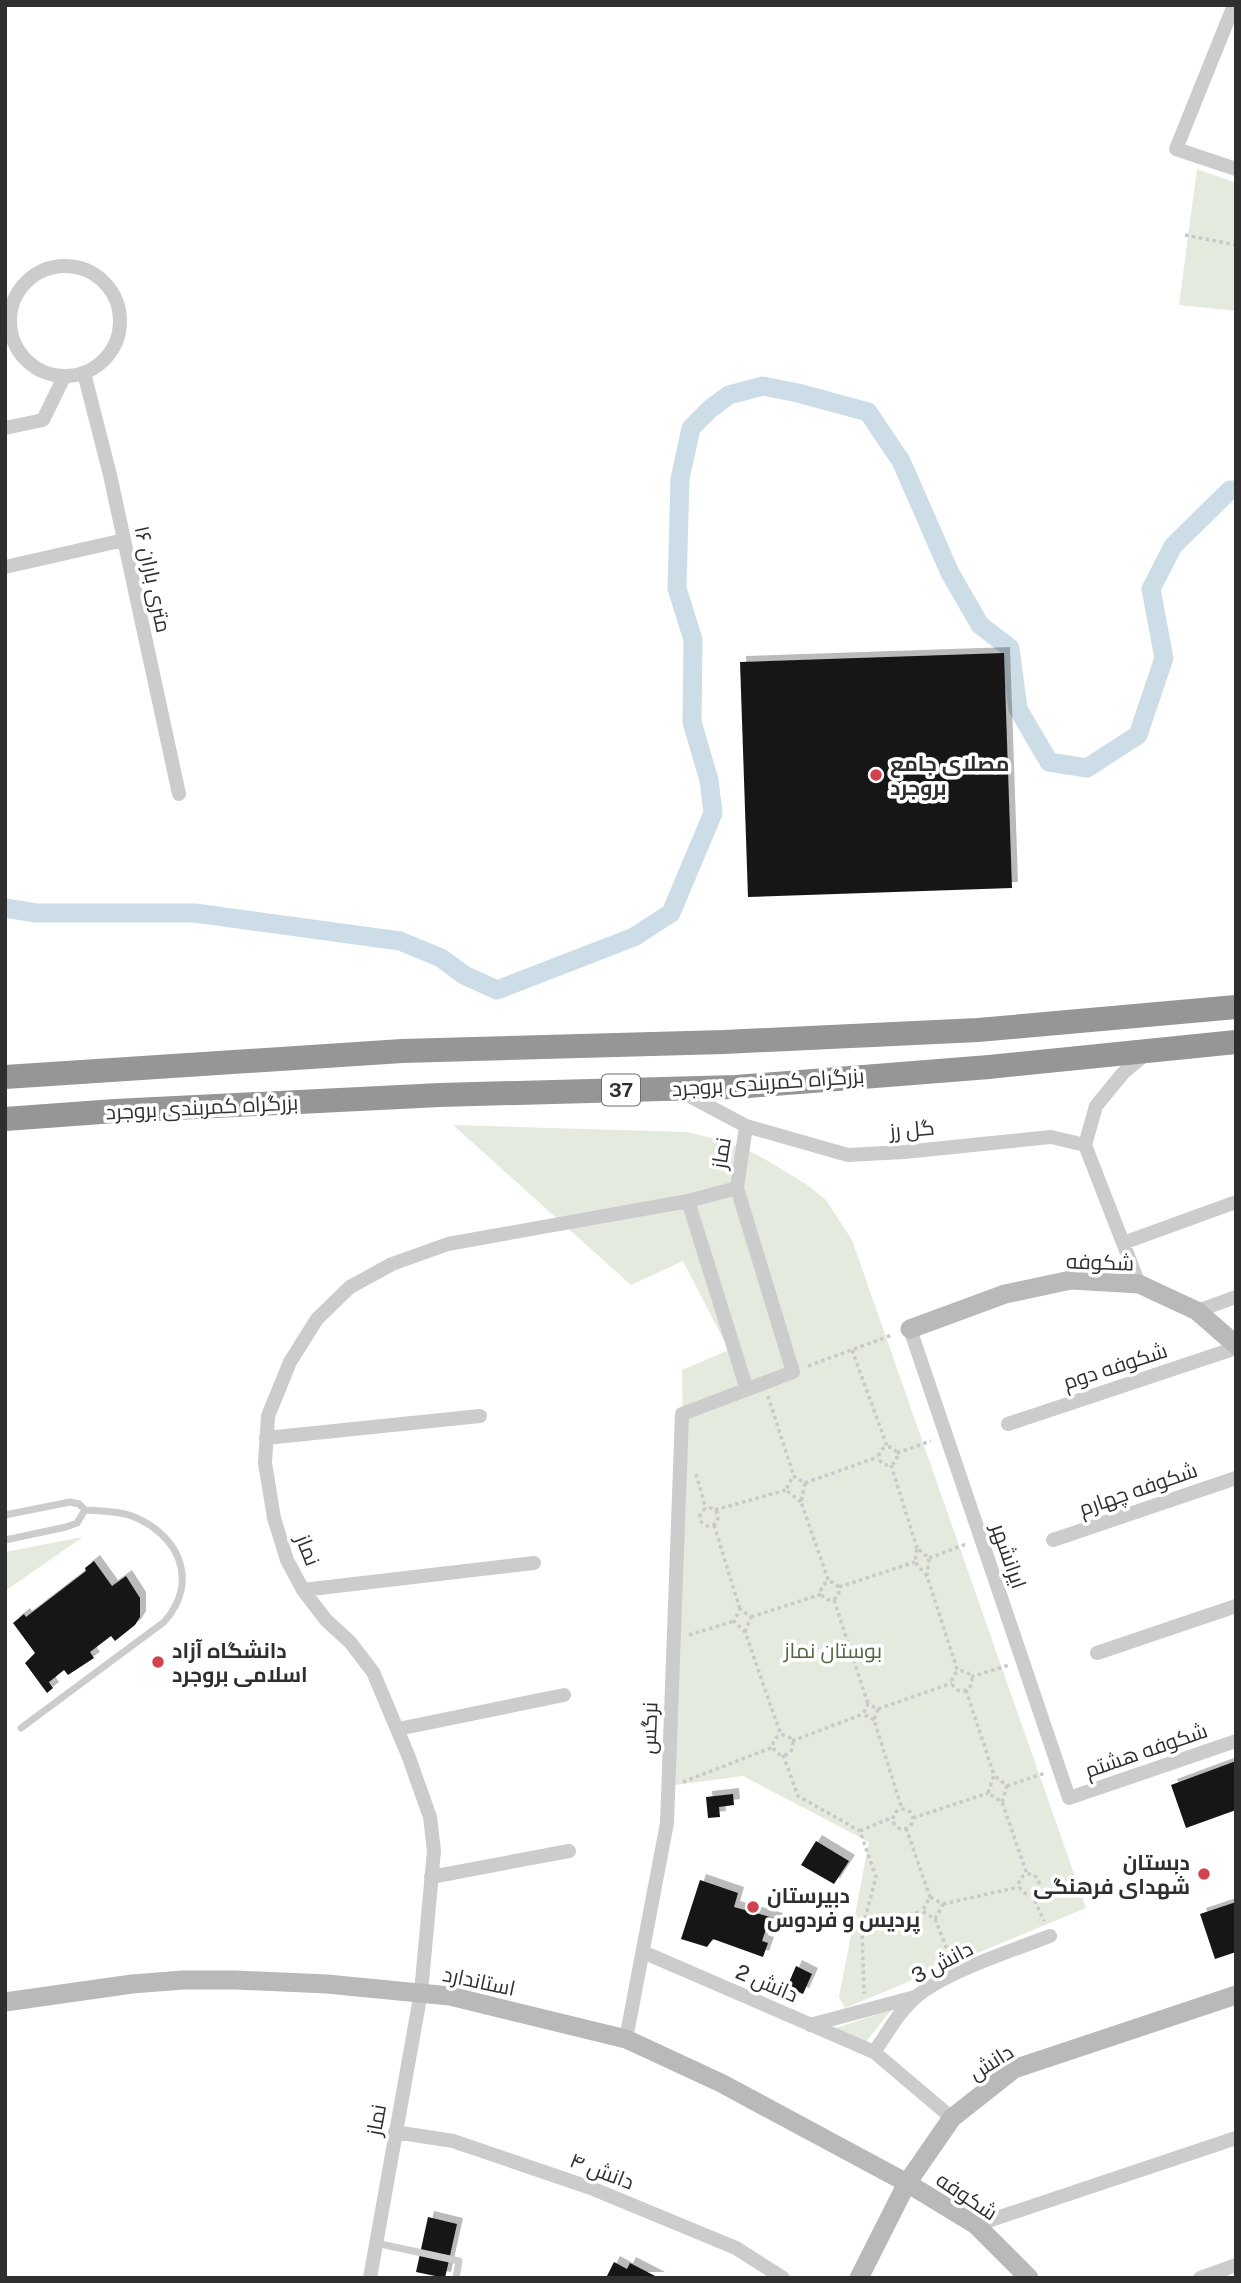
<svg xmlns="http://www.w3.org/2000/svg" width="1241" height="2283" font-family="'Public Sans',Cairo,sans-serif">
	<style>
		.green { fill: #e5eade }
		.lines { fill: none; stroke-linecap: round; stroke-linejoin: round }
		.canal { stroke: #ccdde8; stroke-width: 19 }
		.building { fill: #161616; filter: url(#shadow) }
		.path { stroke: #c9c9c9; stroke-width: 3.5; stroke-dasharray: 3.5 3.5; stroke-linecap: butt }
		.lane { stroke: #ccc; stroke-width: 7 }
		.street { stroke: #ccc; stroke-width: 14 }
		.secondary { stroke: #b9b9b9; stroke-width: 19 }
		.highway { stroke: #969696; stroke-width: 24 }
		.poi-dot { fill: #d3434e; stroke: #fff; stroke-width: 2.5 }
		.labels { text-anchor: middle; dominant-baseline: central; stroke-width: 7; stroke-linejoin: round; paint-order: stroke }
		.shield { fill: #fff; stroke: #6d6d6d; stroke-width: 2 }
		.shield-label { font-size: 19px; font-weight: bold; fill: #2f2f2f }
		.street-label { font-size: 21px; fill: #2f2f2f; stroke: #fff }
		.poi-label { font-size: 21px; font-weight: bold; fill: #2f2f2f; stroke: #fff; text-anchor: start }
		.park-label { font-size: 21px; fill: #526640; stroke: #fff }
	</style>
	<defs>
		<filter id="shadow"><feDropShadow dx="6" dy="-6" stdDeviation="0" flood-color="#0004"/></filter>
	</defs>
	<rect width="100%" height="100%" fill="#fff"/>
	<path class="green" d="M1197 169 1236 183V311L1179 305Z
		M453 1125 688 1132 727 1142 756 1154 806 1184 826 1200 852 1240 1086 1908 845 2008 839 1997 869 1842 743 1776 675 1785 683 1434 682 1370 729 1350 683 1261 631 1285Z
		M83 1537 5 1591V1552Z
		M891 2010 866 2042 836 2028Z"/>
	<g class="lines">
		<path class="canal" d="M5 908 36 913H195L400 941 441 958 464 975 497 990 634 937 671 913 713 813 709 780 692 722 693 640 677 588 680 479 691 428 710 409 729 395 763 386 798 393 868 412 901 461 950 573 980 625 1010 648 1018 709 1049 762 1087 768 1138 735 1164 658 1151 589 1173 546 1230 490H1236"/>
	</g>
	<path class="building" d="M1004 653 1012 888 748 897 740 662Z
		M94 1561 112 1586 126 1576 140 1598V1617L135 1625 115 1641 111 1636 90 1652 94 1658 68 1675 64 1670 49 1682 53 1688 47 1693 25 1663 35 1653 13 1623 24 1614 26 1617 86 1571 85 1568Z
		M1236 1761V1810L1186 1828 1171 1785Z
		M733 1794 734 1805 719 1807 720 1817 708 1818 706 1797Z
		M816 1841 849 1861 834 1884 801 1865Z
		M700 1880 738 1893 734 1907 777 1919 773 1931 766 1929 762 1941 768 1943 763 1957 713 1939 707 1947 681 1939Z
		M1236 1902V1952L1215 1959 1200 1914Z
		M796 1966 812 1974 803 1994 787 1987Z
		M428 2217 457 2224 445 2278 416 2272Z
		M614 2262 627 2269 630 2263 659 2278H606Z"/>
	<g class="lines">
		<path class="path" d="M1185 235 1236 245
			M852 1350 887 1446
			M808 1366 892 1335
			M768 1396 794 1477
			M879 1456a9 9 0 1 1 18 0a9 9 0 1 1-18 0Z
			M897 1453 931 1441
			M891 1465 917 1548
			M696 1474 706 1509
			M805 1483 878 1457
			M801 1502 786 1490 793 1476 805 1483 801 1502 829 1582
			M700 1517a9 9 0 1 1 18 0a9 9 0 1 1-18 0Z
			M715 1510 786 1490
			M714 1525 740 1609
			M929 1558 966 1544
			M927 1576 915 1562 917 1548 929 1558 927 1576 958 1672
			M821 1591a9 9 0 1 1 18 0a9 9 0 1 1-18 0Z
			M839 1587 915 1562
			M834 1600 868 1704
			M751 1617 822 1594
			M745 1632 751 1617 740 1609 734 1621 745 1632 781 1735
			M689 1635 734 1621
			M952 1681a10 10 0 1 1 20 0a10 10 0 1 1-20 0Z
			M971 1677 1009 1665
			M966 1690 994 1775
			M878 1709 952 1683
			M874 1720 863 1714 868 1704 878 1709 874 1720 902 1809
			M773 1745a10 10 0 1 1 20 0a10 10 0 1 1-20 0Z
			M792 1741 863 1714
			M783 1755 798 1796 860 1831 876 1877 862 1930 864 1994
			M683 1782 773 1747
			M1007 1786 1045 1773
			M1002 1802 1007 1786 994 1775 988 1793 1002 1802 1027 1874
			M893 1819a10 10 0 1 1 20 0a10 10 0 1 1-20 0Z
			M913 1818 988 1793
			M906 1828 930 1897
			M860 1831 893 1817
			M1019 1884a10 10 0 1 1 20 0a10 10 0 1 1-20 0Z
			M1032 1894 1044 1921
			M943 1904 1019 1887
			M935 1919 943 1904 930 1897 922 1911 935 1919 951 1959
			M862 1930 922 1911"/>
		<path class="lane" d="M5 1515 70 1502 79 1504 85 1510 77 1523 66 1527 5 1540
			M21 1728 164 1622C201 1581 178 1532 129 1515 115 1511 99 1511 85 1510
			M376 2243 459 2261 456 2278"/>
		<path class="street" d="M1234 5 1176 149 1236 169
			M10 321a55 55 0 1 1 110 0a55 55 0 1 1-110 0Z
			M84 373 110 475 179 794
			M5 428 43 420 64 377
			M5 567 124 540
			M680 1091 746 1126 848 1155 904 1152 1051 1137 1085 1145
			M688 1201 747 1390
			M1123 1243 1236 1202
			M1139 1284 1085 1145 1096 1106 1123 1073 1148 1052
			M1197 1311 1236 1297
			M910 1329 1069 1798 1236 1741
			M1008 1424 1236 1348
			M266 1438 480 1416
			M1053 1540 1236 1478
			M303 1590 534 1563
			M1097 1653 1236 1606
			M398 1729 564 1695
			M431 1877 569 1851
			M643 1952 874 2052 952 2118
			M810 2025 915 1997
			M626 2039 667 1823 682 1414 793 1372 737 1188
			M874 2052C887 2034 899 2011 917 1996 948 1971 1011 1951 1050 1936
			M395 2132 453 2141 591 2188 736 2248 783 2278
			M976 2225 1236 2138
			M370 2278 421 1992 434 1851 430 1817 408 1755 373 1672 350 1642 326 1620 303 1590 287 1560 274 1518 265 1463 268 1416 290 1362 317 1319 350 1287 392 1264 448 1244 688 1201 737 1188 746 1126
			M1200 2278 1236 2265"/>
		<path class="secondary" d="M910 1329 1005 1294 1071 1280 1139 1284 1197 1311 1236 1345
			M5 2002 132 1984 183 1980H235L327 1984 450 1996 626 2039 721 2083 907 2183 976 2225 1029 2278
			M859 2278 907 2183 952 2118 1014 2069 1236 1995"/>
		<path class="highway" d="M5 1077 402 1051 724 1042 978 1030 1236 1007
			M5 1119 115 1111 440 1095 736 1087 989 1067 1236 1042"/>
	</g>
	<g class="poi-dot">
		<circle cx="876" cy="775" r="7"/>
		<circle cx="158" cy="1662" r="7"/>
		<circle cx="1204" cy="1874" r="7"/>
		<circle cx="753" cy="1907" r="7"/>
	</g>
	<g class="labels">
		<rect class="shield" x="602" y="1074.5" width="38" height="31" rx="5"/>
		<g class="shield-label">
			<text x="621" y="1090">37</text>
		</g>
		<g class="street-label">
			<text transform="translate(153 579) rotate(78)">۱۶ متری باران</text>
			<text transform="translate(768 1082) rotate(-4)">بزرگراه کمربندی بروجرد</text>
			<text transform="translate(202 1107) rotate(-3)">بزرگراه کمربندی بروجرد</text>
			<text transform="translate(912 1129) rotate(-5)">گل رز</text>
			<text transform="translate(721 1153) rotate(-81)">نماز</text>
			<text transform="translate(1100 1262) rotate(2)">شکوفه</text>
			<text transform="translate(1115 1366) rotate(-18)">شکوفه دوم</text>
			<text transform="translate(1138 1489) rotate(-19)">شکوفه چهارم</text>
			<text transform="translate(308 1550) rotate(68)">نماز</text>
			<text transform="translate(1009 1556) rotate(71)">ایرانشهر</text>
			<text transform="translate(649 1728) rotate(-88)">نرگس</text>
			<text transform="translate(1146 1750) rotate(-19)">شکوفه هشتم</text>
			<text transform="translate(942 1962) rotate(-28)">دانش 3</text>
			<text transform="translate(479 1981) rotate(12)">استاندارد</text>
			<text transform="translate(767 1983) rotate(23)">دانش 2</text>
			<text transform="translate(991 2062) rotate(-32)">دانش</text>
			<text transform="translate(376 2120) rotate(-80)">نماز</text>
			<text transform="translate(602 2171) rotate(21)">دانش ۴</text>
			<text transform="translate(967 2196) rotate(34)">شکوفه</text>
		</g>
		<g class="poi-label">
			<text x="890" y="763">مصلای جامع<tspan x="890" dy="24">بروجرد</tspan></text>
			<text x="172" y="1650">دانشگاه آزاد<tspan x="172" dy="24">اسلامی بروجرد</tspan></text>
			<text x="1190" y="1862" text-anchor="end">دبستان<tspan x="1190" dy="24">شهدای فرهنگی</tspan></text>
			<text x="767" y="1895">دبیرستان<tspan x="767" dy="24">پردیس و فردوس</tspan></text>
		</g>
		<g class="park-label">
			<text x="833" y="1650">بوستان نماز</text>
		</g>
	</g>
	<rect width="1241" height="2283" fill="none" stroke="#2f2f2f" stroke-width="14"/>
</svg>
